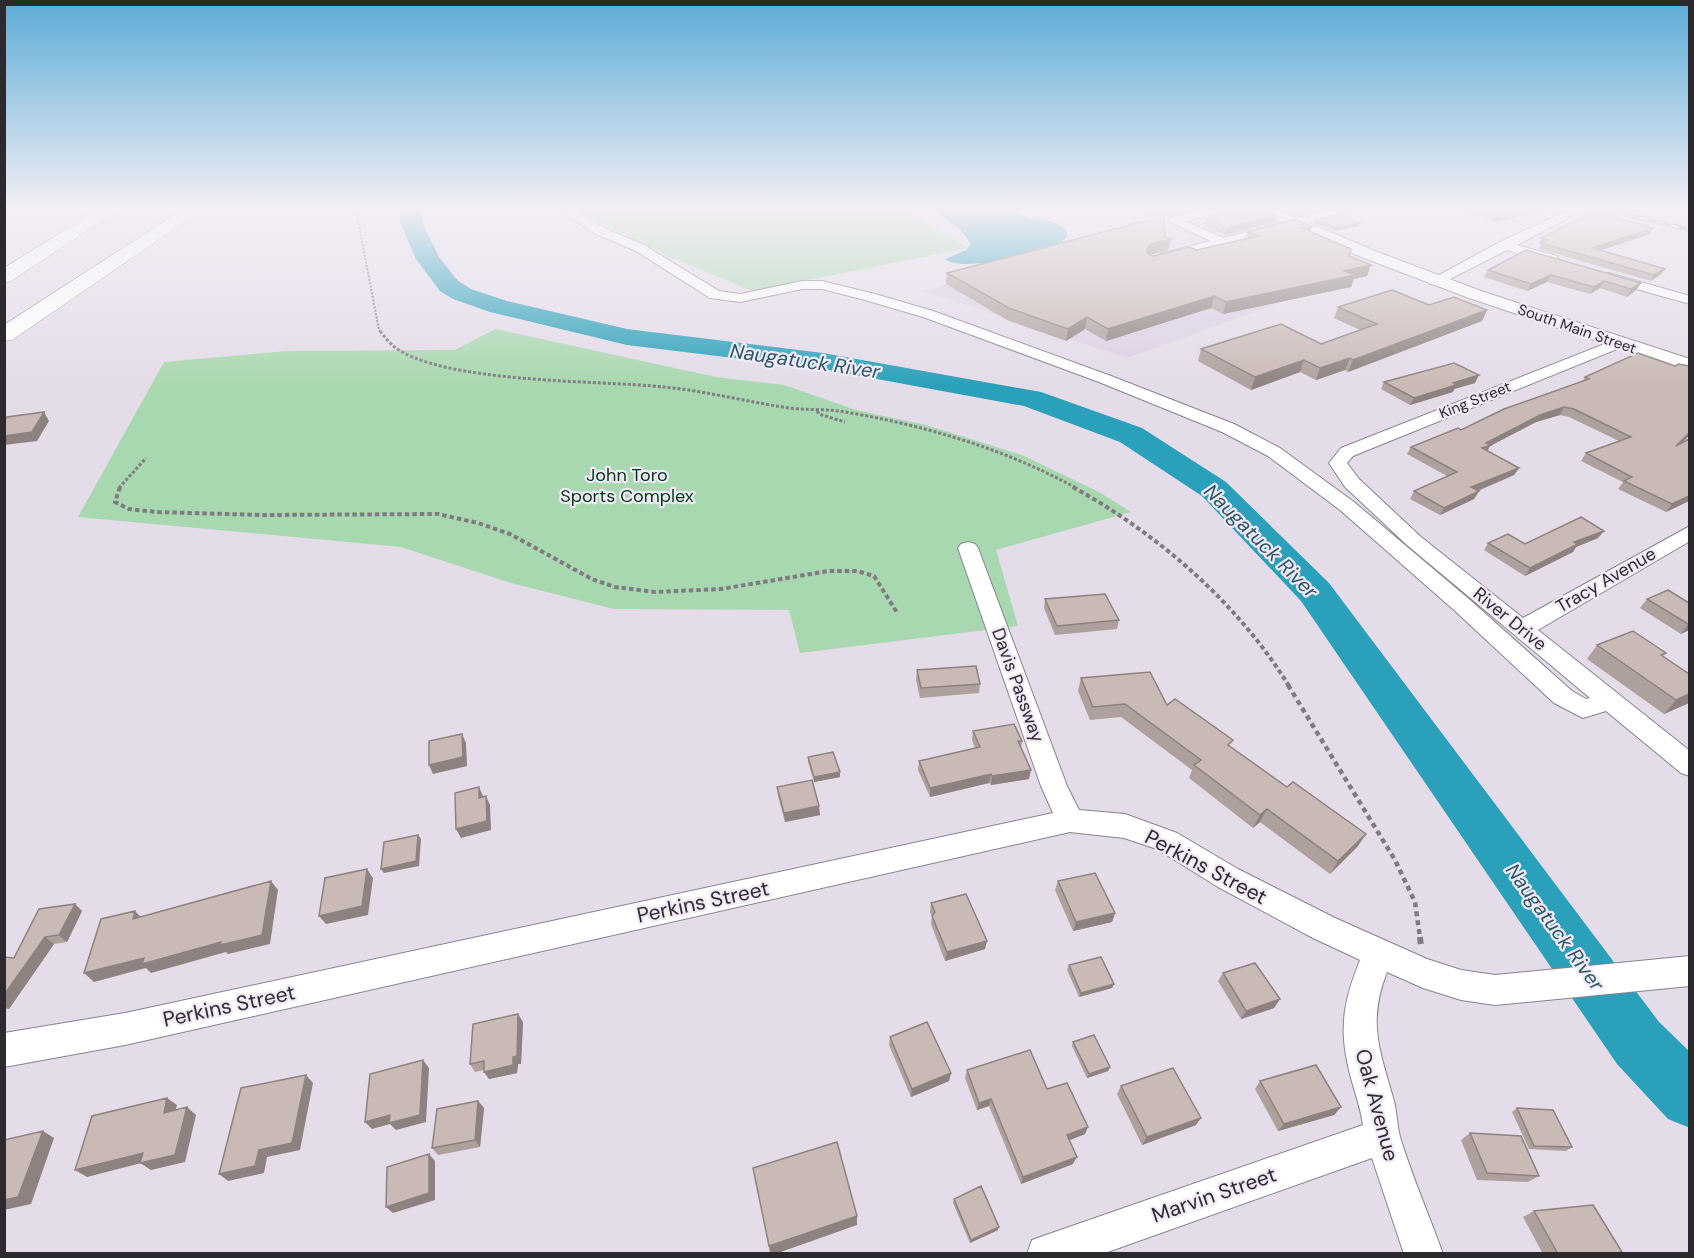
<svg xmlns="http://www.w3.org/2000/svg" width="1694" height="1258" font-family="'DM Sans',sans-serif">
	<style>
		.built { fill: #dbd0e4 }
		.green { fill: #a8d8af }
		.water { fill: #2aa0ba }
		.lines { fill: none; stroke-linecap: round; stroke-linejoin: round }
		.river { fill: #2aa0ba; fill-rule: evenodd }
		.minor-casing { stroke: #89828e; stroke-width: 2 }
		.major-casing { stroke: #89828e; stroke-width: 2 }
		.highway-casing { stroke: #89828e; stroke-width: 1 }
		.path-far4 { stroke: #807b83; stroke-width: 2; stroke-dasharray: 2 1.5; stroke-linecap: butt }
		.path-far3 { stroke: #807b83; stroke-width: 3; stroke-dasharray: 3 2; stroke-linecap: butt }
		.path-far2 { stroke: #807b83; stroke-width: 4; stroke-dasharray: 4.5 3; stroke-linecap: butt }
		.path-far1 { stroke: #807b83; stroke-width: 4.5; stroke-dasharray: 5 4; stroke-linecap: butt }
		.path { stroke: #807b83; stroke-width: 6; stroke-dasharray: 7 4.5; stroke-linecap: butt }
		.minor { fill: #fff; fill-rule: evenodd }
		.major { fill: #fff; fill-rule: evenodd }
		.highway { fill: #fff; fill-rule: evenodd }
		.rail-casing { stroke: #89848d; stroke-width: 4 }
		.rail { stroke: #f1e9f7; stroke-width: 2; stroke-dasharray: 8; stroke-linecap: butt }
		.wall { fill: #aea09c }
		.shaded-wall { fill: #8d827f }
		.building { fill: #cabab5; stroke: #8d827f; stroke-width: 1.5 }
		.labels { text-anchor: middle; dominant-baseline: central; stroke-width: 4.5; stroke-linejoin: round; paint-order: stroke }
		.far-street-label { font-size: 15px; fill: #2d2a2f; stroke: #f1e9f7 }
		.park-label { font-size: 18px; fill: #003612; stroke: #f1e9f7 }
		.street-label { font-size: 18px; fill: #2d2a2f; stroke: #f1e9f7 }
		.water-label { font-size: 20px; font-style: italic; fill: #285763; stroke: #f1e9f7 }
		.near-street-label { font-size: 21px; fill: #2d2a2f; stroke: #f1e9f7 }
	</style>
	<rect width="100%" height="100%" fill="#e4dce9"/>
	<path class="built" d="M1130 210H1253L1296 229 1291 299 1127 358 924 291 1161 221Z"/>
	<path class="green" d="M574 210H903L968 248 753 291 672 258Z
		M495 329 716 377 784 385 856 410 926 425 1022 455 1099 492 1131 512 996 550 1018 626 800 653 789 610 614 609 511 583 401 547 78 517 164 362 287 351 455 350Z"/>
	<path class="water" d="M1010 210C1026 222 1053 215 1067 231V236C1064 239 1062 243 1058 245 1039 254 961 273 945 259L966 250 971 244 960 229 933 210Z"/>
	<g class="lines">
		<path class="river" d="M400 210H420L422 222 439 257 458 281 471 289 507 301 627 329 823 353 1041 392 1142 428 1226 482 1329 583 1659 1022 1690 1052V1128L1668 1119 1617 1064 1301 601 1202 496 1120 442 1024 406 823 369 627 345 490 312 453 299 440 291 416 259 400 222Z"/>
		<defs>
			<path id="minor" d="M559 210H573L604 228 644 245 719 291 740 294 802 281H822L875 294 933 311 1111 376 1234 424 1280 448 1354 502 1470 600 1572 691 1586 699 1590 698 1407 545 1345 487 1329 463 1341 448 1612 341H1622L1625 344 1622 347 1353 456 1347 463 1359 479 1421 537 1523 618 1690 526V541L1538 630 1690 751V776L1681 773 1606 711 1583 718 1554 703 1454 610 1340 510 1268 456 1222 432 1099 382 923 317 865 300 822 289H802L740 302 710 298 636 251 596 234Z
				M1203 210H1223L1186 222 1224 238 1328 210H1348L1346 212 1165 261 1160 260 1159 257 1160 254 1211 241 1168 221 1170 218Z
				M1564 212 1568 214V218L1517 245 1557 256 1558 259 1557 262 1552 263 1507 250 1440 284H1430L1428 281 1500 242Z
				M1609 273 1690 296V304L1604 280 1602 277 1604 274Z
				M968 542 975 544 978 548 1067 786 1079 810 1125 814 1177 833 1238 869 1335 918 1427 959 1461 970 1495 975 1690 956V986L1495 1005 1461 1000 1423 988 1387 972C1367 1023 1380 1051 1394 1101 1397 1113 1397 1125 1400 1137 1412 1176 1429 1215 1443 1254H1404L1372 1158 1102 1254H1027L1032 1240 1046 1235 1363 1125C1360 1103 1351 1083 1347 1061 1339 1022 1346 995 1360 960L1313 938 1218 887 1157 849 1124 838 1070 832 125 1045 4 1067V1033L125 1013 1053 813 1041 786 958 548 961 544Z"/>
			<path id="major" d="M1258 210H1278L1375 251 1481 291 1690 359V372L1469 298 1364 258 1260 213Z"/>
			<path id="highway" d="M98 210H118L11 281 4 283V268Z
				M182 210H202L12 340 4 341V325Z"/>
		</defs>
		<use href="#minor" class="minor-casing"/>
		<use href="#major" class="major-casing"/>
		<use href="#highway" class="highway-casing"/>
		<path class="path-far4" d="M356 210 379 330 382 333"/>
		<path class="path-far3" d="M380 331C384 336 388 341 392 345 438 384 600 380 664 387 706 391 748 402 789 408 806 410 823 409 839 411 920 424 1004 448 1076 488
			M817 411 819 414 845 422
			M119 488 146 458"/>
		<path class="path-far2" d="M120 487 115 502 129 509 156 512 263 515 438 514 478 523 510 534 592 579 615 587 655 592 721 589 828 571H857L874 576 898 614
			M1073 487C1159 535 1237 602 1289 686"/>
		<path class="path-far1" d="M1288 685 1395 860 1415 902 1420 938"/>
		<path class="path" d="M1420 937 1421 947"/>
		<use href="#minor" class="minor"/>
		<use href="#major" class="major"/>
		<use href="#highway" class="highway"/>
		<defs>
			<path id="rail" d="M1609 210 1690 230"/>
		</defs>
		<use href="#rail" class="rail-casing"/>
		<use href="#rail" class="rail"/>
	</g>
	<path class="wall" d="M1284 210H1319L1298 216Z
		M1461 210H1550L1493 222Z
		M1206 219 1275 222 1226 235 1204 226Z
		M1316 220 1358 226 1334 231 1314 223Z
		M1312 226 1310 231 1349 256 1367 276 1354 279 1351 287 1223 314 1211 308 1106 341 1085 329 1066 341 1007 320 946 284 947 273 1165 237 1171 239 1168 250 1149 255 1155 256 1197 250 1245 239 1247 232Z
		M1650 234 1600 250 1661 274 1651 281 1539 249 1541 244 1539 243 1541 238Z
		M1526 250 1641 283 1636 290 1627 297 1600 288 1590 294 1547 282 1527 291 1484 277 1488 270Z
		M1429 305 1487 310 1482 321 1348 372 1345 370 1316 380 1300 372 1251 390 1198 361 1201 349 1321 344 1360 330 1334 318 1338 307Z
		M1638 353 1689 436 1682 443 1689 439V501L1666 512 1618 489 1623 482 1581 461 1586 453 1619 441 1569 417 1560 415 1536 422 1490 446 1487 451 1519 468 1514 475 1478 491H1479L1474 499 1440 515 1410 499 1414 491 1447 476 1407 454 1411 447 1461 430 1582 382 1585 377Z
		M1384 382 1475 383 1454 389 1453 392 1410 405 1381 389Z
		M1598 538 1576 547 1573 552 1525 576 1484 550 1488 543 1525 544Z
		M1045 599 1119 620 1117 629 1055 635 1044 608Z
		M1647 599 1689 603V630L1681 634 1640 608Z
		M1597 645 1666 653 1663 656 1689 703 1664 714 1587 659Z
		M917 670 980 684 979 693 920 698 916 680Z
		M1081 678 1167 705 1230 747 1358 846 1330 874 1260 822 1253 828 1189 778 1192 770 1121 717 1090 720 1078 691Z
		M973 731 1022 741 1021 748 1029 779 991 785 989 783 930 797 918 770 919 761 975 748 972 740Z
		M808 757 840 772V777L814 782 808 762Z
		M777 787 820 815 785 822 778 796Z
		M1058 881 1115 913 1112 922 1073 931 1055 890Z
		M931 903 985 949 945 961 931 924 932 917 930 912Z
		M75 904 82 911 67 942 54 944 9 1009H4V957L14 958Z
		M1069 965 1114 984 1112 988 1079 997 1067 970Z
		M1223 973 1280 999 1274 1008 1241 1019 1218 981Z
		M523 1022 521 1064H518L517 1073 489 1079 484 1070 475 1072 470 1064Z
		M890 1037 951 1073 949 1081 911 1097 889 1045Z
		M1073 1042 1110 1067 1108 1071 1087 1078 1072 1046Z
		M967 1070 1047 1089 1085 1134 1069 1140 1073 1164 1021 1184 989 1106 977 1110 965 1078Z
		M1260 1081 1341 1107 1334 1115 1278 1131 1255 1089Z
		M1121 1086 1196 1125 1142 1145 1117 1094Z
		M478 1101 484 1108 480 1147 438 1155 432 1148Z
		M1517 1108 1572 1147 1566 1151 1529 1149 1512 1112Z
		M1470 1133 1539 1176 1528 1182 1477 1180 1461 1140Z
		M954 1199 998 1230 970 1243 953 1203Z
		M1534 1211 1622 1252 1619 1254H1543L1523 1217Z"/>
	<path class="shaded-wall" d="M1299 210H1319L1298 216Z
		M1510 210H1550L1493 222 1498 213Z
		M1277 215 1275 222 1226 235 1228 228Z
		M1360 223 1358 226 1334 231 1335 228Z
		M1312 226 1309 237 1302 228Z
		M1653 228 1650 234 1590 254 1593 248Z
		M1171 239 1168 250 1146 256V251L1149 245Z
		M1371 265 1367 276 1354 279 1351 287 1223 314 1226 302 1344 271Z
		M1665 269 1661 274 1651 281 1654 275Z
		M1551 275 1547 282 1527 291 1531 284Z
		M1604 281 1600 288 1590 294 1594 287Z
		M1641 283 1636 290 1627 297 1631 289Z
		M1214 296 1211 308 1106 341 1108 329Z
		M1487 310 1482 321 1348 372 1353 360Z
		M1087 317 1085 329 1066 341 1068 329Z
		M1350 358 1345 370 1316 380 1320 368Z
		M1304 360 1300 372 1251 390 1255 377Z
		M1479 375 1475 383 1454 389 1453 392 1410 405 1414 398 1453 383Z
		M1564 407 1560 415 1536 422 1490 446 1487 452 1482 448 1486 443 1540 415Z
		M44 412 49 421 37 441 4 445V436Z
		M1689 433V436L1670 453 1676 446Z
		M1519 468 1514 475 1467 495 1471 487Z
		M1479 491 1474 499 1440 515 1444 508Z
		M1689 496V501L1666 512 1672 504Z
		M1604 531 1598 538 1576 547 1573 552 1525 576 1530 568 1574 542Z
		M1688 624H1689V630L1681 634Z
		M1689 694V703L1664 714 1676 700Z
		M462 734 466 743 467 766 433 774 429 765Z
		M1031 770 1029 779 991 785 992 776Z
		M840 772V777L814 782V777Z
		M991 774 989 783 930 797V788Z
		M479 787 483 796V807L479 798Z
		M486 796 490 805 491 830 461 838 456 829Z
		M819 806 820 815 785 822 784 813Z
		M1267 809 1260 822 1253 828 1260 815Z
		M1366 834 1358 846 1330 874 1338 861Z
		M418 835 421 839 419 866 384 873 381 869Z
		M367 869 373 878 368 915 326 924 319 916Z
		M271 881 278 890 270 944 228 954 226 952 151 973 146 968 94 982 84 973 144 958Z
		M75 904 82 911 67 942 59 935Z
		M135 911 144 920 133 919Z
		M1115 913 1112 922 1073 931 1076 922Z
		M45 937 54 944 9 1009 4 1005V995Z
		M987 941 985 949 945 961 947 952Z
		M1114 984 1112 988 1079 997 1081 993Z
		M1280 999 1274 1008 1241 1019 1246 1011Z
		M518 1014 523 1022 521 1064H518L517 1073 489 1079 484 1072 513 1057Z
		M423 1060 429 1068 426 1122 396 1130 390 1124 372 1129 365 1122Z
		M1110 1067 1108 1071 1087 1078 1089 1074Z
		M951 1073 949 1081 911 1097 912 1089Z
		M306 1075 313 1083 300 1150 267 1157 264 1173 228 1181 219 1174 259 1150Z
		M167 1098 177 1105 173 1120 164 1113Z
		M991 1099 989 1106 977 1110 979 1103Z
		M478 1101 484 1108 480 1147 475 1140Z
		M187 1107 196 1115 185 1162 151 1170 140 1163Z
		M1341 1107 1334 1115 1278 1131 1284 1124Z
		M1201 1118 1196 1125 1142 1145 1147 1137Z
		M1088 1127 1085 1134 1063 1143 1067 1135Z
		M43 1131 54 1138 31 1204 4 1210V1200Z
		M143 1153 153 1160 87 1177 75 1170Z
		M429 1154 435 1161V1200L393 1213 386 1207Z
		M1077 1157 1073 1164 1021 1184 1023 1177Z
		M857 1216V1225L775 1254H770L769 1246Z
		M999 1227 998 1230 970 1243 971 1240Z"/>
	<path class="building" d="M1240 210H1268L1277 215 1228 228 1206 219Z
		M1491 210H1510L1498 213Z
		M1594 211 1653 228 1593 248 1665 269 1654 275 1541 243 1548 240 1541 238Z
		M1338 214 1360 223 1335 228 1316 220Z
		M1164 216 1165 237 1171 239 1149 245 1146 251 1149 255 1155 256 1189 247 1197 250 1258 236 1247 232 1295 219 1312 226 1302 228 1351 249 1349 256 1371 265 1344 271 1355 275 1226 302 1214 296 1108 329 1087 317 1068 329 1009 308 947 273Z
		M1526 250 1641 283 1631 289 1604 281 1594 287 1551 275 1531 284 1488 270Z
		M1392 290 1429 305 1454 297 1487 310 1353 360 1350 358 1320 368 1304 360 1255 377 1201 349 1281 324 1321 344 1377 324 1338 307Z
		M1638 353 1675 366 1679 364 1689 366V433L1676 446 1689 439V496L1672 504 1624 481 1632 477 1586 453 1631 437 1574 409 1564 407 1540 415 1486 443 1491 445 1482 448 1519 468 1471 487 1479 491 1444 508 1414 491 1457 472 1411 447 1458 428 1461 430 1504 409 1589 379 1585 377Z
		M1454 363 1479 375 1453 383 1456 385 1414 398 1384 382Z
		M44 412 32 432 4 436V421L7 417Z
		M1581 517 1604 531 1574 542 1578 544 1530 568 1488 543 1508 534 1525 544Z
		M1668 590 1689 603V624H1688L1647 599Z
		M1105 594 1119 620 1057 626 1045 599Z
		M1633 631 1666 653 1661 655 1689 674V694L1676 700 1597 645Z
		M976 666 980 684 921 688 917 670Z
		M1150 672 1167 705 1175 699 1233 740 1228 745 1287 787 1293 782 1366 834 1338 861 1267 809 1260 815 1194 765 1201 760 1125 704 1093 707 1081 678Z
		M1014 724 1022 741H1018L1031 770 992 776 991 774 930 788 919 761 980 747 973 731Z
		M462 734 463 757 429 765V741Z
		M833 752 840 772 814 777 808 757Z
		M812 780 819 806 784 813 777 787Z
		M479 787V798L486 796 487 821 456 829 455 793Z
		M418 835 416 861 381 869 384 842Z
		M367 869 362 906 319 916 325 878Z
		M1095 873 1115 913 1076 922 1058 881Z
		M271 881 262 935 220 945 221 942 142 964 144 958 84 973 101 919 135 911 133 919Z
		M966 894 987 941 947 952 932 916 935 912 931 903Z
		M75 904 59 935 45 937 4 995V957L14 958 39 909Z
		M1101 957 1114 984 1081 993 1069 965Z
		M1255 963 1280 999 1246 1011 1223 973Z
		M518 1014 517 1056 513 1057V1065L484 1072V1061L470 1064 473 1024Z
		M927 1022 951 1073 912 1089 890 1037Z
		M1094 1035 1110 1067 1089 1074 1073 1042Z
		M1030 1050 1047 1089 1067 1083 1088 1127 1067 1135 1077 1157 1023 1177 991 1099 979 1103 967 1070Z
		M423 1060 420 1115 389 1123 390 1115 365 1122 370 1074Z
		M1316 1065 1341 1107 1284 1124 1260 1081Z
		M1173 1068 1201 1118 1147 1137 1121 1086Z
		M306 1075 292 1143 259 1150 255 1166 219 1174 241 1088Z
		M167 1098 164 1113 187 1107 175 1155 140 1163 143 1153 75 1170 92 1116Z
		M478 1101 475 1140 432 1148 437 1109Z
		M1517 1108 1553 1110 1572 1147 1534 1146Z
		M43 1131 18 1197 4 1200V1140Z
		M1470 1133 1521 1136 1539 1176 1487 1173Z
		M837 1142 857 1216 769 1246 753 1168Z
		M429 1154V1193L386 1207 387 1167Z
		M981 1186 999 1227 971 1240 954 1199Z
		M1593 1205 1622 1252 1613 1254H1558L1534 1211Z"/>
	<linearGradient id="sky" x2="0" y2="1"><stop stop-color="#5cacd6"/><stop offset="0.54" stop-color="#f3eff5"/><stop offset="1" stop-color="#f3eff5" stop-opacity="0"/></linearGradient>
	<rect width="1694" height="386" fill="url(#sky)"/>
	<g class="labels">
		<g class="far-street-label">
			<text transform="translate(1577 329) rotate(19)">South Main Street</text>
			<text transform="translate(1475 400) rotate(-22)">King Street</text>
		</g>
		<g class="park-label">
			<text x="627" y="475">John Toro<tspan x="627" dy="21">Sports Complex</tspan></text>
		</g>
		<g class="street-label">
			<text transform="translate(1606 580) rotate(-30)">Tracy Avenue</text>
			<text transform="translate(1510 619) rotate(39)">River Drive</text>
			<text transform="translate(1018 685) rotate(70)">Davis Passway</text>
		</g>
		<g class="water-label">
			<text transform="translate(805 361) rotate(8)">Naugatuck River</text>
			<text transform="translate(1261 541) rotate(45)">Naugatuck River</text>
			<text transform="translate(1555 927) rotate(54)">Naugatuck River</text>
		</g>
		<g class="near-street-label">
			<text transform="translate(1206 867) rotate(28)">Perkins Street</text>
			<text transform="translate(703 902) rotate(-12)">Perkins Street</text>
			<text transform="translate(229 1006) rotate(-12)">Perkins Street</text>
			<text transform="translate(1377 1105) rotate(75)">Oak Avenue</text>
			<text transform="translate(1214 1195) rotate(-19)">Marvin Street</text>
		</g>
	</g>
	<rect width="1694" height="1258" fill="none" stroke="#2d2a2f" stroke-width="12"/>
</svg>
